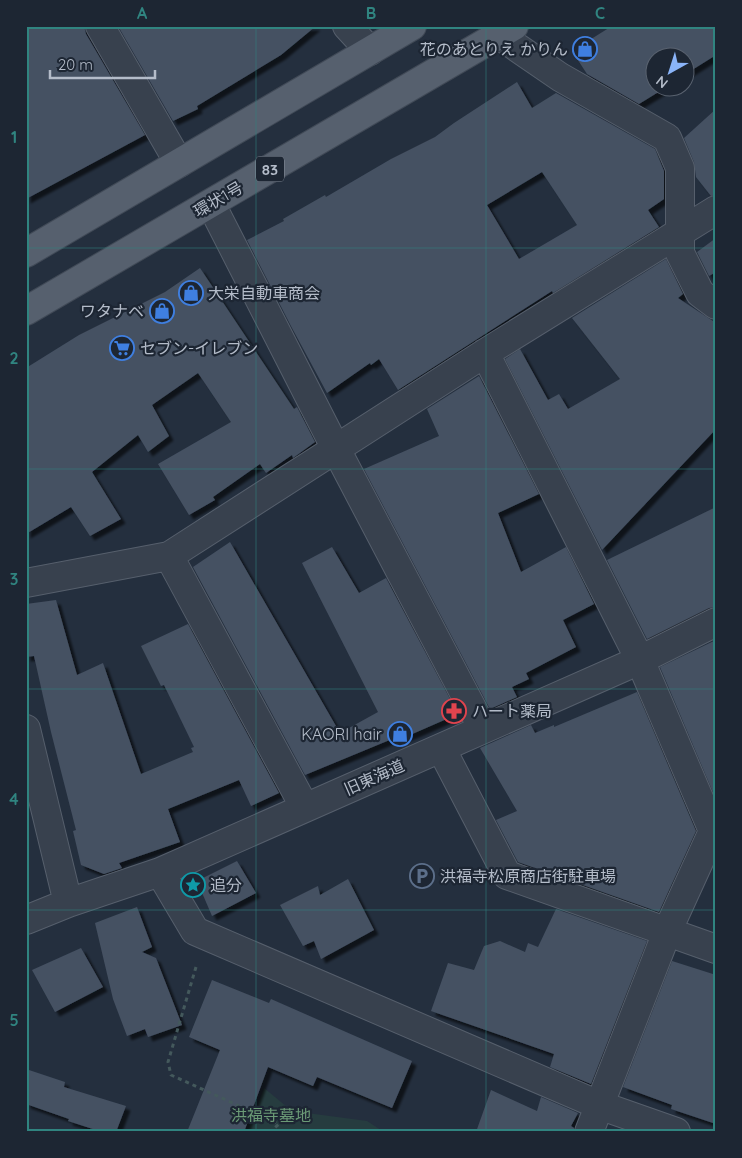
<svg xmlns="http://www.w3.org/2000/svg" width="742" height="1158" font-family="Quicksand,'Noto Sans JP',sans-serif">
	<style>
		.green { fill: #263c3f }
		.building { fill: #455162; fill-rule: evenodd; filter: url(#shadow) }
		.lines { fill: none; stroke-linecap: round; stroke-linejoin: round }
		.minor-casing { stroke: #565f6c; stroke-width: 30 }
		.major-casing { stroke: #414a57; stroke-width: 30 }
		.path { stroke: #44595c; stroke-width: 3; stroke-dasharray: 4 4; stroke-linecap: butt }
		.minor { stroke: #38414e; stroke-width: 28 }
		.major { stroke: #56606e; stroke-width: 28 }
		.grid { fill: none; stroke: #308480; stroke-width: 1; stroke-opacity: 0.55 }
		.labels { text-anchor: middle; dominant-baseline: central; stroke-width: 4.5; stroke-linejoin: round; paint-order: stroke }
		.shield { fill: #1d2633; stroke: #878f9c; stroke-width: 1 }
		.shield-label { font-size: 15px; font-weight: bold; fill: #b4bcc9 }
		.poi-label { font-size: 16px; fill: #b4bcc9; stroke: #1d2633; text-anchor: start }
		.street-label { font-size: 16px; fill: #b4bcc9; stroke: #1d2633 }
		.park-label { font-size: 16px; fill: #6b9a76; stroke: #1d2633 }
		.neatline { fill: none; stroke: #308480; stroke-width: 2 }
		.grid-label { font-size: 16px; text-anchor: middle; font-weight: bold; fill: #308480 }
	</style>
	<defs>
		<filter id="shadow"><feDropShadow dx="4.5" dy="4.5" stdDeviation="1" flood-color="#0009"/></filter>
	</defs>
	<rect width="100%" height="100%" fill="#242f3e"/>
	<path class="green" d="M264 1088 292 1111 367 1121 384 1132H247Z"/>
	<path class="building" d="M26 26H84L86 34 145 135 26 199Z
		M118 26H316L281 55 197 106 198 109 173 121Z
		M612 26H716V55L684 75V58H654V88H665L639 104 587 74 572 51Z
		M517 82 532 108 556 93 655 149 664 171V199L648 210 659 227 553 293 552 291 398 390 379 359 371 365 370 363 327 393 292 328 247 240 284 221 283 219 325 195 326 197 391 159 435 137 454 123ZM542 172 577 225 519 259 487 205Z
		M716 109V194L711 196 696 177 694 162 684 138Z
		M716 238V272L709 276 697 252Z
		M666 259 683 294 678 298 716 323V429L602 550 505 359 520 349 548 400 559 394 568 409 620 379 572 318Z
		M200 268 294 409 297 407 315 442 293 458 292 455 266 473 260 464 213 497 215 500 189 515 158 464 231 422 198 373 152 405 169 436 148 452 138 435 92 472 121 519 90 536 71 507 26 534V368L79 335 165 292Z
		M479 376 539 494 498 513 521 572 566 547 594 604 563 620 576 647 526 673 529 679 512 687 517 697 490 709 364 469 439 436 427 409Z
		M716 507V607L709 608 647 639 607 560Z
		M230 542 340 733 378 712 302 563 332 547 359 593 386 578 458 714 394 742 392 739 305 775 193 567Z
		M56 600 77 675 103 663 141 774 193 752 191 748 194 747 164 685 161 686 141 646 188 624 279 793 251 806 239 780 168 809 180 842 119 863 122 868 104 874 81 865 73 831 76 830 51 732 34 656 26 657V604Z
		M716 640V795L715 797 660 667Z
		M637 692 696 831 659 912 518 862 496 820 517 811 480 748 531 725 535 733 554 725V727Z
		M237 861 256 893 212 916 197 881Z
		M348 879 374 930 321 959 314 941 303 946 280 905 318 886 320 895Z
		M137 907 152 947 142 952 156 958 182 1025 148 1037 145 1029 127 1036 113 999 95 923Z
		M556 909 647 941 591 1084 550 1067 554 1054 431 1011 448 963 474 970 484 946 500 941 525 952 528 943 538 947Z
		M81 948 103 987 55 1012 32 970Z
		M672 961 716 975V1124L671 1109 672 1105 623 1087Z
		M212 980 269 1003 271 999 412 1061 392 1108 317 1077 313 1086 268 1067 244 1132H187L220 1050 189 1037Z
		M26 1069 65 1082 64 1087 126 1106 116 1132H102L68 1121 69 1119 26 1104Z
		M491 1090 537 1111 541 1097 578 1113 571 1126 574 1128V1132H476Z"/>
	<g class="lines">
		<defs>
			<path id="minor" d="M100 26 179 163
				M347 26 370 51
				M494 26 499 35 560 77 667 138 680 168V253L700 293 716 305
				M211 204 336 449 483 729
				M485 353 640 660 713 831 667 932 589 1132
				M169 556 305 808
				M26 583 169 556 485 353 716 210
				M26 729 68 903
				M441 748 507 875 716 949
				M160 872 195 931 599 1105 676 1132
				M26 920 68 903 160 872 640 660 716 622"/>
			<path id="major" d="M26 253 412 26
				M26 311 514 26"/>
		</defs>
		<use href="#minor" class="minor-casing"/>
		<use href="#major" class="major-casing"/>
		<path class="path" d="M196 967 168 1062 171 1075 279 1124 270 1132"/>
		<use href="#minor" class="minor"/>
		<use href="#major" class="major"/>
	</g>
	<path class="grid" d="M256 26V1132M486 26V1132M26 248H716M26 469H716M26 689H716M26 910H716"/>
	<defs>
		<symbol id="shop-ring" viewBox="-11 -11 22 22"><circle r="9.5" fill="#1d2633" stroke="#3f7fe0" stroke-width="1.5"/><path d="M-5-2.5h2.3a2.7 3.5 0 0 1 5.4 0H5L5.5 6h-11ZM-1.5-2.5h3a1.5 2.3 0 0 0-3 0Z" fill="#3f7fe0"/></symbol>
		<symbol id="supermarket-ring" viewBox="-11 -11 22 22"><circle r="9.5" fill="#1d2633" stroke="#3f7fe0" stroke-width="1.5"/><path d="M-6-5.5h2.5l.6 2H6L4.5 2H-2.5L-4.4-4H-6ZM-1.5 3.2a1.3 1.3 0 1 0 .1 0ZM3 3.2a1.3 1.3 0 1 0 .1 0Z" fill="#3f7fe0"/></symbol>
		<symbol id="pharmacy-ring" viewBox="-11 -11 22 22"><circle r="9.5" fill="#1d2633" stroke="#e0444e" stroke-width="1.5"/><path d="M-2-6h4v4h4v4h-4v4h-4v-4h-4v-4h4Z" fill="#e0444e"/></symbol>
		<symbol id="parking-ring" viewBox="-11 -11 22 22"><circle r="9.5" fill="#1d2633" stroke="#5c6f8a" stroke-width="1.5"/><path d="M-3.5-5.5H1a3.5 3.5 0 0 1 0 7H-1V5.5H-3.5ZM-1-3.4V-.6H.8a1.4 1.4 0 0 0 0-2.8Z" fill="#5c6f8a"/></symbol>
		<symbol id="sight-ring" viewBox="-11 -11 22 22"><circle r="9.5" fill="#1d2633" stroke="#0f9aa8" stroke-width="1.5"/><path d="M0-6L1.8-2.2L6-1.7L2.9 1.2L3.7 5.4L0 3.3L-3.7 5.4L-2.9 1.2L-6-1.7L-1.8-2.2Z" fill="#0f9aa8"/></symbol>
	</defs>
	<g fill-rule="evenodd">
		<use href="#shop-ring" x="571" y="35" width="28" height="28"/>
		<use href="#shop-ring" x="177" y="279" width="28" height="28"/>
		<use href="#shop-ring" x="148" y="297" width="28" height="28"/>
		<use href="#supermarket-ring" x="108" y="334" width="28" height="28"/>
		<use href="#pharmacy-ring" x="440" y="697" width="28" height="28"/>
		<use href="#shop-ring" x="386" y="720" width="28" height="28"/>
		<use href="#parking-ring" x="408" y="862" width="28" height="28"/>
		<use href="#sight-ring" x="179" y="871" width="28" height="28"/>
	</g>
	<g class="labels">
		<rect class="shield" x="256" y="156.5" width="28" height="25" rx="4"/>
		<g class="shield-label">
			<text x="270" y="169">83</text>
		</g>
		<g class="poi-label">
			<text x="568" y="49" text-anchor="end">花のあとりえ かりん</text>
			<text x="208" y="293">大栄自動車商会</text>
			<text x="144" y="311" text-anchor="end">ワタナベ</text>
			<text x="140" y="348">セブン-イレブン</text>
			<text x="472" y="711">ハート薬局</text>
			<text x="382" y="734" text-anchor="end">KAORI hair</text>
			<text x="440" y="876">洪福寺松原商店街駐車場</text>
			<text x="210" y="885">追分</text>
		</g>
		<g class="street-label">
			<text transform="translate(218 199) rotate(-30)">環状1号</text>
			<text transform="translate(374 777) rotate(-24)">旧東海道</text>
		</g>
		<g class="park-label">
			<text x="271" y="1115">洪福寺墓地</text>
		</g>
	</g>
	<rect width="742" height="1158" fill="none" stroke="#1d2633" stroke-width="55"/>
	<g transform="translate(670 72) rotate(219)"><circle r="24" fill="#1d2633" stroke="#59626f"/>
	<path d="M0-4L9 19L0 12L-9 19Z" fill="#8ab4f8"/>
	<text y="-8" font-size="14" font-weight="bold" text-anchor="middle" fill="#b4bcc9">N</text>
	</g>
	<path d="M50 70v8h105v-8" fill="none" stroke="#b4bcc9" stroke-width="2.5"/>
	<text x="58" y="70" font-size="15" fill="#b4bcc9" stroke="#1d2633" stroke-width="4" paint-order="stroke">20 m</text>
	<rect x="28" y="28" width="686" height="1102" class="neatline"/>
	<g class="grid-label">
		<text x="142" y="19">A</text>
		<text x="371" y="19">B</text>
		<text x="600" y="19">C</text>
		<text x="14" y="143">1</text>
		<text x="14" y="364">2</text>
		<text x="14" y="585">3</text>
		<text x="14" y="805">4</text>
		<text x="14" y="1026">5</text>
	</g>
</svg>
